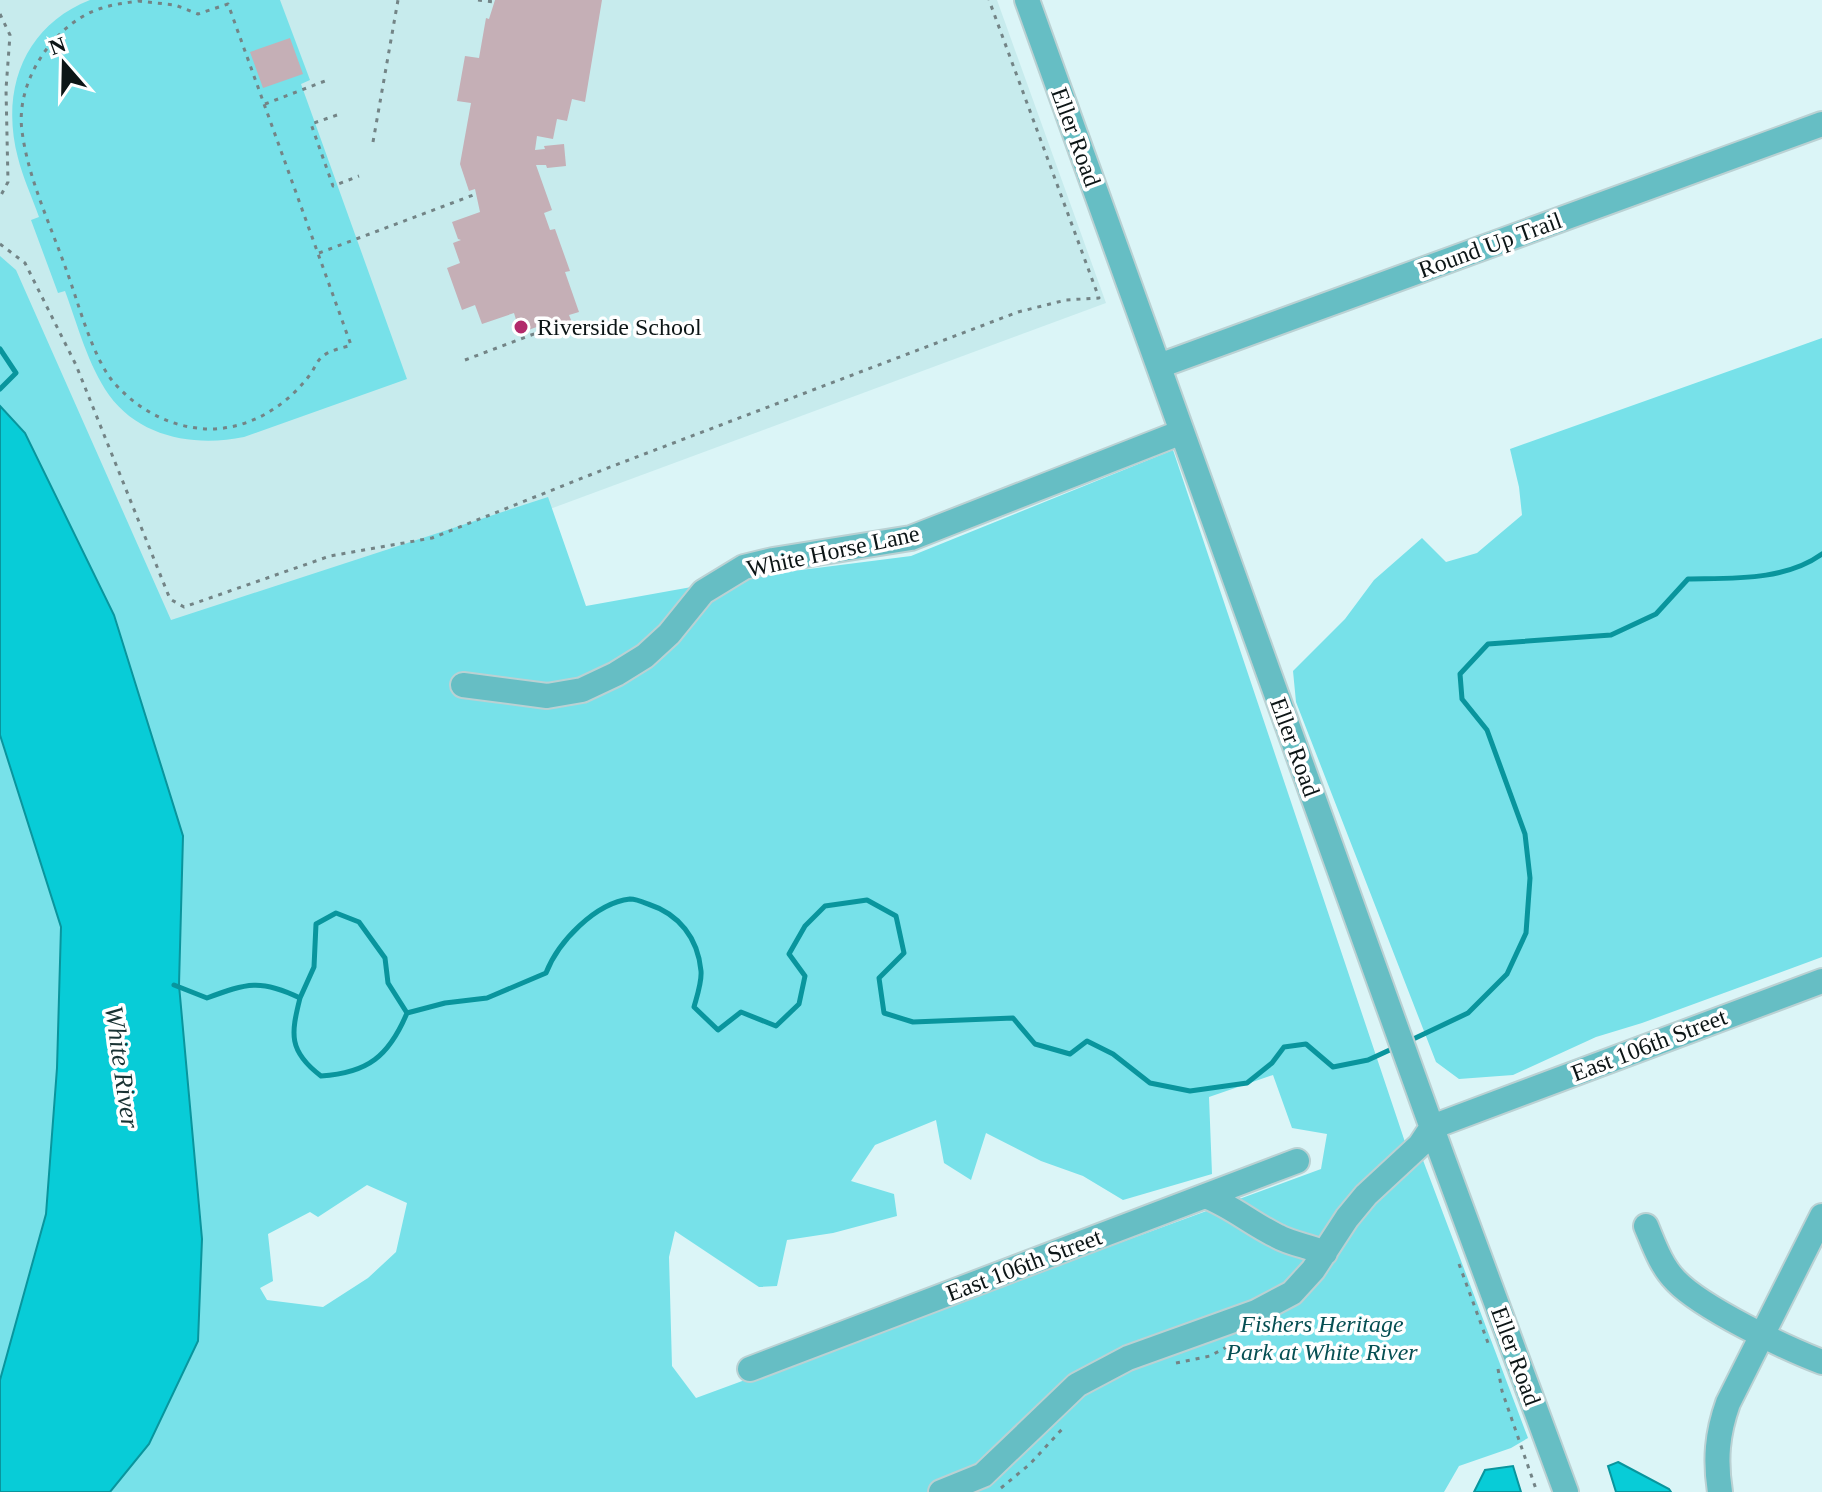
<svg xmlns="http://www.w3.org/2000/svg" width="1822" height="1492" font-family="Georgia,serif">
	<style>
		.built { fill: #c7ebed }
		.green { fill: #77e1e9; fill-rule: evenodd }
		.water { fill: #08ccd7; stroke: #09959d; stroke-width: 2 }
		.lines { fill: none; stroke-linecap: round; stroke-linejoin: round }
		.stream { stroke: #09959d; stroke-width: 5 }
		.building { fill: #c5afb6 }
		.minor-casing { stroke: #bad1d3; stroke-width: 28 }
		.path { stroke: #738486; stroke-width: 3; stroke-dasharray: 4 6; stroke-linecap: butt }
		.minor { stroke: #66bec4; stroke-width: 24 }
		.poi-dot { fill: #b22a6b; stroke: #fff; stroke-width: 3 }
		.labels { text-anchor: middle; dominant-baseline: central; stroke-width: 7; stroke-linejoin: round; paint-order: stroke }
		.street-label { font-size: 24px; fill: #0c1516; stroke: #fff }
		.poi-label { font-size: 24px; fill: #0c1516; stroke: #fff; text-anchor: start }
		.park-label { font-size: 24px; font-style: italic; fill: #064f53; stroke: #fff }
		.water-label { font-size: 26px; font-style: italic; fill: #183233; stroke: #fff }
	</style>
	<rect width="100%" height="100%" fill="#dbf5f7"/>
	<path class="built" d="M0 0H997L1106 303 164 652 0 351Z"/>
	<path class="green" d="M90 0H280L310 80 301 84 407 379 244 437C196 447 140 438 109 395 88 365 78 326 65 291L58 293 31 220 39 217C32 197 23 178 18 158 0 90 24 26 90 0Z
		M0 256 16 270 171 620 548 497 586 606 747 577 911 556 1173 450 1405 1142 1415 1139 1528 1438 1511 1448 1459 1466 1444 1492H110L149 1444 202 1239 179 985 114 615 25 433 0 406ZM1273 1075 1292 1128 1327 1134 1321 1169 696 1398 672 1366 669 1257 675 1231 759 1287 777 1286 787 1240 833 1233 897 1216 894 1194 851 1181 875 1145 936 1120 944 1163 971 1180 986 1133 1041 1161 1083 1176 1123 1200 1212 1174 1209 1097ZM367 1185 407 1203 396 1252 368 1278 323 1307 267 1300 260 1288 273 1281 268 1234 310 1212 318 1217Z
		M1822 338V957L1642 1023 1596 1037 1513 1075 1459 1079 1436 1062 1296 702 1293 671 1345 619 1374 580 1422 538 1446 562 1477 553 1522 515 1519 487 1510 449Z
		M0 735 61 927 57 1068 46 1214 0 1380Z"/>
	<path class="water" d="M0 406 25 433 114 615 183 836 179 985 202 1239 198 1341 149 1444 110 1492H0V1380L46 1214 57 1068 61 927 0 735Z
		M1618 1462 1669 1489 1671 1492H1616L1608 1466Z
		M1513 1466 1521 1492H1474L1485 1470Z"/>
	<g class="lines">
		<path class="stream" d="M0 349 16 373 0 389
			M174 985 207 998C247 983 261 979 300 998 291 1034 288 1051 321 1076 368 1073 389 1056 407 1013L445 1003 487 998 546 973C558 942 595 903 630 899 636 899 643 902 648 904 679 914 698 938 701 971 702 982 697 996 694 1007L718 1030 741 1012 776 1026 799 1004 805 976 789 954 805 926 825 906 867 900 896 916 904 953 879 978 884 1013 913 1022 1013 1018 1035 1044 1070 1054 1087 1041 1113 1054 1150 1083 1190 1091 1247 1083 1272 1063 1284 1047 1306 1044 1333 1067 1368 1060 1394 1048
			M300 998 314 967 316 924 336 913 359 922 385 958 388 983 407 1013
			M1407 1042 1468 1013 1507 974 1526 933 1530 878 1525 834 1487 730 1462 699 1460 674 1488 644 1611 635 1656 614 1688 579C1732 578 1785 581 1822 554"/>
	</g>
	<path class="building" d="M495 0H602L585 102 572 99 567 121 557 119 553 139 537 136 535 150 545 149 544 146 564 144 566 166 547 168 546 165H536L552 210 544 213 550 230 555 229 570 271 565 272 579 312 569 315 573 325 548 334 545 324 520 333 514 313 482 324 475 305 462 310 447 268 460 263 453 243 461 240 458 239 452 222 480 212 475 189 469 191 460 164 471 103 457 101 465 56 479 58 486 18 489 19Z
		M290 38 303 74 263 88 250 52Z"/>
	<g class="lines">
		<defs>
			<path id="minor" d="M1027 0 1441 1153 1566 1492
				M1159 366 1822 124
				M463 685 547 696 582 690 616 674 645 656 669 634 703 592 744 567 773 560 911 538 1182 432
				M1205 1196C1230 1205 1252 1224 1277 1236 1291 1244 1309 1246 1325 1253
				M1646 1226C1654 1245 1661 1266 1676 1281 1702 1308 1785 1348 1822 1362
				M750 1369 1297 1161
				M941 1492 983 1475 1077 1385 1128 1358 1256 1312 1292 1293 1313 1270 1347 1218 1366 1195 1420 1145 1432 1127 1822 981
				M1720 1492C1715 1460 1717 1434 1728 1403L1822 1216"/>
		</defs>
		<use href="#minor" class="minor-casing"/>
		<path class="path" d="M478 0 495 2
			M138 1 175 5 198 14 228 4 351 345C343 348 330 350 323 356 317 360 314 370 309 376 286 406 251 428 212 429 174 429 141 412 116 385 93 361 78 301 66 269 50 224 28 178 22 131 15 81 55 22 102 8 114 4 126 3 138 1Z
			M0 14 10 35 6 89 8 182 0 197
			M265 104 325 81
			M337 115 311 124 333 186 359 176
			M373 142 398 0
			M0 244 25 263 76 365 170 599 184 607 330 556 432 538 605 469 1018 312 1066 300 1099 298 989 0
			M319 253 476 194
			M465 360 547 329
			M1459 1264 1488 1343
			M1176 1363 1210 1356 1236 1342
			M1498 1369 1502 1391 1537 1492
			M1001 1488 1030 1464 1064 1427"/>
		<use href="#minor" class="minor"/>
	</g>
	<circle class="poi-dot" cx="521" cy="327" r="8"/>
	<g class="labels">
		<g class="street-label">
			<text transform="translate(1076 137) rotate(70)">Eller Road</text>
			<text transform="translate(1490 245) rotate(-20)">Round Up Trail</text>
			<text transform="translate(833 551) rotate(-12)">White Horse Lane</text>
			<text transform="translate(1295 747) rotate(70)">Eller Road</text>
			<text transform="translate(1649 1045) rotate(-21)">East 106th Street</text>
			<text transform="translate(1024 1265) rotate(-21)">East 106th Street</text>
			<text transform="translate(1516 1356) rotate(70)">Eller Road</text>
		</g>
		<g class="poi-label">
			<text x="537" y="327">Riverside School</text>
		</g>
		<g class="park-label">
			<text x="1322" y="1324">Fishers Heritage<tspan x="1322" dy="28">Park at White River</tspan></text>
		</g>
		<g class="water-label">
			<text transform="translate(122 1067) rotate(82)">White River</text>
		</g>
	</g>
	<g transform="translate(64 64) rotate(340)" stroke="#ffffff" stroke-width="6" paint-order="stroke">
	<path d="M0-6L14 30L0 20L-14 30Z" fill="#0c1516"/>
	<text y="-12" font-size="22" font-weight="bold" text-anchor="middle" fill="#0c1516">N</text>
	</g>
</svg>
